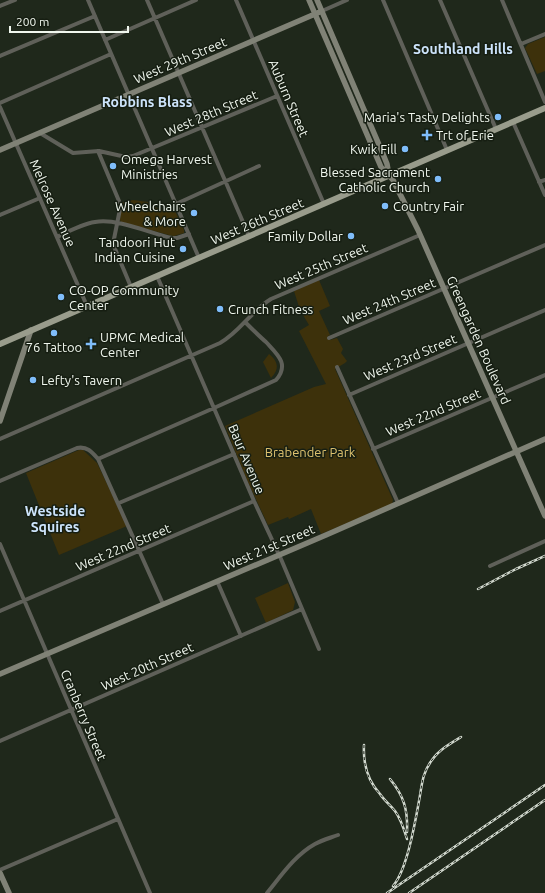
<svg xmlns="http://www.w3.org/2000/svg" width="545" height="893" font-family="Ubuntu,sans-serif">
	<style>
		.green { fill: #3d310b }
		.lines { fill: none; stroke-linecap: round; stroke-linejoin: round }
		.street { stroke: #5f6059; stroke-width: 4 }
		.secondary { stroke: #808276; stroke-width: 5.5 }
		.primary { stroke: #999c8c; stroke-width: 6 }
		.rail-casing { stroke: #d1d8ce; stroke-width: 2.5 }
		.rail { stroke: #161e12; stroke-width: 1; stroke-dasharray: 3; stroke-linecap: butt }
		.poi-dot { fill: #7fbdfa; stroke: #161e12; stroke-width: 1.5 }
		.labels { text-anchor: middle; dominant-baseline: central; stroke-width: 3; stroke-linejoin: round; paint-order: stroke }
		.street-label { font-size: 13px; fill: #f0f7ee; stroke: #161e12 }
		.poi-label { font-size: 13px; fill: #f0f7ee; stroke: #161e12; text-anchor: start }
		.park-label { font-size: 13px; fill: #dec26f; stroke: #161e12 }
		.neighbourhood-label { font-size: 14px; font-weight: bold; fill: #cde4fb; stroke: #161e12 }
	</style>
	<rect width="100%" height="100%" fill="#1f281b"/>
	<path class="green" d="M545 37V71L537 74 525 48 528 44Z
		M133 200 148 202 150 205 164 211 166 209 175 211 184 230V233L174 236 169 235 121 222 120 220 121 203Z
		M319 280 330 306 319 311 330 335 328 336 330 340 337 338 343 349 341 353 347 361 345 363 335 369 393 500 392 504 321 534 311 509 289 519 288 517 268 525 247 480 225 426 314 387 326 384 299 331 309 325 300 310 294 291Z
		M269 354C278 361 280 369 271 378L263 362Z
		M79 450H83L97 463 127 526 59 555 26 473Z
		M288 583 295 602 293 610 266 623 255 598Z"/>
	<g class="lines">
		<path class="street" d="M88 0 199 258
			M147 0 249 236
			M236 0 324 204
			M383 0 447 150
			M440 0 496 129
			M502 0 545 102
			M0 6 15 0
			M322 11 347 0
			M105 40 196 0
			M521 44 545 34
			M0 56 95 16
			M0 103 111 54
			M0 107 87 306
			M513 122 545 195
			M40 133 73 153 99 151 126 157 133 156 277 96
			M98 151 119 201 120 209 113 244 131 287
			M539 182 545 180
			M176 204 259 166
			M0 215 40 198
			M57 237C69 231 82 224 95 222 118 218 149 233 172 238H177L189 234
			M157 276 254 501 281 559 319 649
			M329 338 545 245
			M337 367 398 503
			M349 395 545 310
			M0 439 220 343C240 332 251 311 271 299L420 235
			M373 449 545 375
			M98 459 214 408 276 380C290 364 277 354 266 342 259 336 252 329 245 322
			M0 481 77 448C87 446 92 452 98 459L163 604
			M119 503 234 454
			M0 544 150 893
			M490 566 545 541
			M217 581 241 636
			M0 611 254 501
			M0 741 302 609
			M0 870 118 819
			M267 893C281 876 295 855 315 844 322 840 330 838 338 835"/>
		<path class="secondary" d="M309 0 381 167 393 180 418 230 545 516
			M317 0 383 154 387 164 389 175
			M0 150 322 11
			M0 421 31 330
			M0 674 326 535 545 439
			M0 873 9 893"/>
		<path class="primary" d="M0 344 545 108"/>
		<defs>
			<path id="rail" d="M478 589 516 569 545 556
				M364 745C363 764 367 780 380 794 384 800 390 805 395 811 401 819 404 829 407 839
				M390 779C404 796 408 810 407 832
				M393 886C407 870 415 823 419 801 422 785 422 773 432 760 439 750 451 743 461 737
				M387 893 545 785
				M409 893 545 800"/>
		</defs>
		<use href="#rail" class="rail-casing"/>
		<use href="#rail" class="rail"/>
	</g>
	<g class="poi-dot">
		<circle cx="498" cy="117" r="4"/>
		<path d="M425 129h4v4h4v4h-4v4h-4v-4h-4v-4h4z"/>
		<circle cx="405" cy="149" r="4"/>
		<circle cx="113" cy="166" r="4"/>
		<circle cx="438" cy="179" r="4"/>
		<circle cx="385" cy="206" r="4"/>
		<circle cx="194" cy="213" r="4"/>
		<circle cx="351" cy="236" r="4"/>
		<circle cx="183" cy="249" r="4"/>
		<circle cx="61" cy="297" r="4"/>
		<circle cx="220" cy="309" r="4"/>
		<circle cx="54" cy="333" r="4"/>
		<path d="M89 338h4v4h4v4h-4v4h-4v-4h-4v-4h4z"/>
		<circle cx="33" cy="380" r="4"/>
	</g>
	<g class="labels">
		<g class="street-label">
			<text transform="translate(180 60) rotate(-23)">West 29th Street</text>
			<text transform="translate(289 98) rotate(67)">Auburn Street</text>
			<text transform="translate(211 113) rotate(-23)">West 28th Street</text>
			<text transform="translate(53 203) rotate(66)">Melrose Avenue</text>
			<text transform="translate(257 221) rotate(-23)">West 26th Street</text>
			<text transform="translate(321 266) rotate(-23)">West 25th Street</text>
			<text transform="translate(389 301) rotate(-23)">West 24th Street</text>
			<text transform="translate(479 340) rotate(66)">Greengarden Boulevard</text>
			<text transform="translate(410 357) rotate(-23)">West 23rd Street</text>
			<text transform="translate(433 412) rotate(-23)">West 22nd Street</text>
			<text transform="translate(247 459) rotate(67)">Baur Avenue</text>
			<text transform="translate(123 547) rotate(-23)">West 22nd Street</text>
			<text transform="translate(269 547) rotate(-23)">West 21st Street</text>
			<text transform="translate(147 666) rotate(-24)">West 20th Street</text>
			<text transform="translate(84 715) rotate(67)">Cranberry Street</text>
		</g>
		<g class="poi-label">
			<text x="490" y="117" text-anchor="end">Maria's Tasty Delights</text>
			<text x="436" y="135">Trt of Erie</text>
			<text x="397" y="149" text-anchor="end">Kwik Fill</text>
			<text x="121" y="159">Omega Harvest<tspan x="121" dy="15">Ministries</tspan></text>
			<text x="430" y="172" text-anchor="end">Blessed Sacrament<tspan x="430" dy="15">Catholic Church</tspan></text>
			<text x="186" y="206" text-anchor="end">Wheelchairs<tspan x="186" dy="15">&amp; More</tspan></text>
			<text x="393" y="206">Country Fair</text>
			<text x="343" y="236" text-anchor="end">Family Dollar</text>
			<text x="175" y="242" text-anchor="end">Tandoori Hut<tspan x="175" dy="15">Indian Cuisine</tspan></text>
			<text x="69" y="290">CO-OP Community<tspan x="69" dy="15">Center</tspan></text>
			<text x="228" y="309">Crunch Fitness</text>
			<text x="100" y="337">UPMC Medical<tspan x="100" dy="15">Center</tspan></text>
			<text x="54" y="347" text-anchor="middle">76 Tattoo</text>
			<text x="41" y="380">Lefty's Tavern</text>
		</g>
		<g class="park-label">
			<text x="310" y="452">Brabender Park</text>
		</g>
		<g class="neighbourhood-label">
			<text x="463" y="49">Southland Hills</text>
			<text x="147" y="102">Robbins Blass</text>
			<text x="55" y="511">Westside<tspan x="55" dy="16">Squires</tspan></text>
		</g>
	</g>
	<path d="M10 26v6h118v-6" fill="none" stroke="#f0f7ee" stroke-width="2"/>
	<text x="16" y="26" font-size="12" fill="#f0f7ee" stroke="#161e12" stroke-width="3" paint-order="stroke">200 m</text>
</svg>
